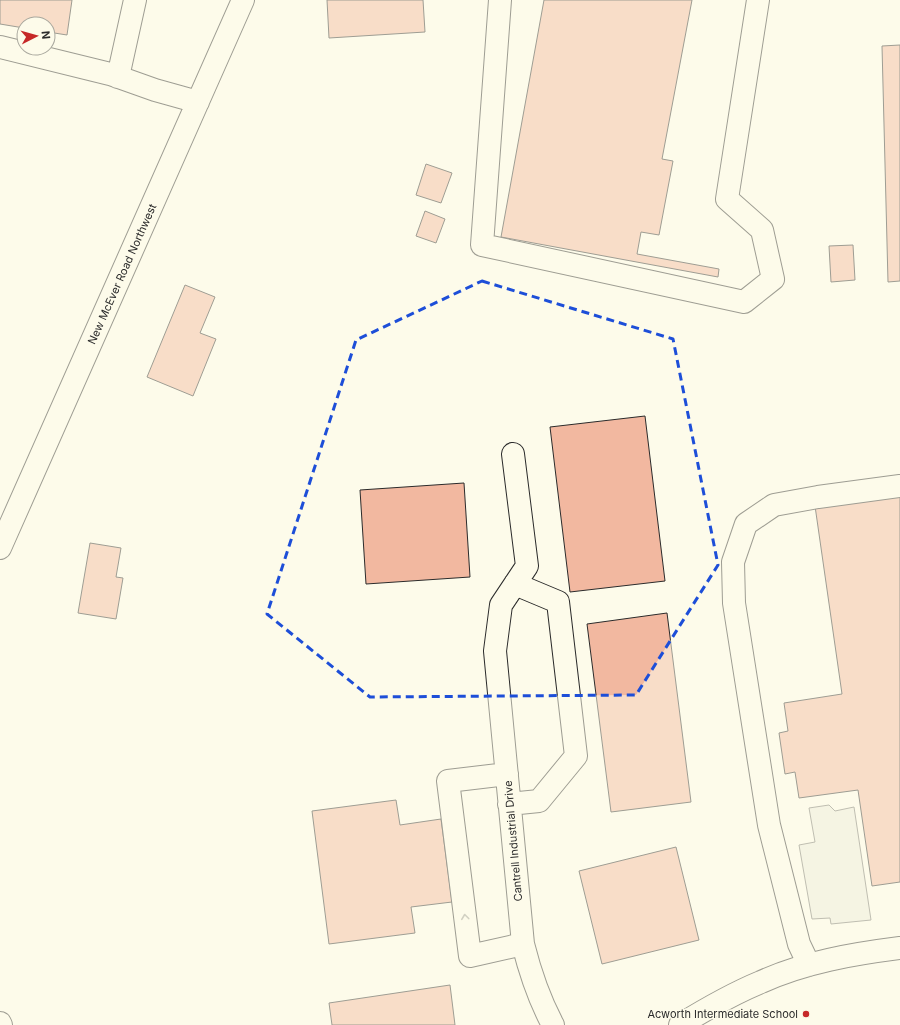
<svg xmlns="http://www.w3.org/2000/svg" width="900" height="1025" font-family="Inter,sans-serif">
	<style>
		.parking { fill: #eceadb; stroke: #74746e }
		.building { fill: #f2b8a0; stroke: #2b2b2b }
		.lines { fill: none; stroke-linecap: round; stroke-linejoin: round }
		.minor-casing { stroke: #2b2b2b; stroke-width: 24 }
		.minor { stroke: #fdfbea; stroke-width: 22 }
		.oneway { stroke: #9e9d94 }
		.marked { fill: none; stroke: #1d4ed8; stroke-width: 3; stroke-dasharray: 8 5; stroke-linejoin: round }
		.poi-dot { fill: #c62828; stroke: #fdfbea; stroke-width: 1.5 }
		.labels { text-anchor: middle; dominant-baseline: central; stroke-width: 3; stroke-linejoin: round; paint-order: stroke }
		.street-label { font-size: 11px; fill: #2b2b2b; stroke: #fdfbea }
		.poi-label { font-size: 11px; fill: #2b2b2b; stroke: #fdfbea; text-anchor: end }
	</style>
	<rect width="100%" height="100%" fill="#fdfbea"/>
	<path class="parking" d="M829 805 835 811 854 807 871 920 831 924 830 918 812 919 799 845 815 842 809 808Z"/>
	<path class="building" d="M0 0H72L67 35 48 32V24H24V28L0 24Z
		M327 0H423L425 32 329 38Z
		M544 0H692L662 159 673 161 659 235 641 232 637 254 719 269 718 277 501 237Z
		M900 45V281L888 282 882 46Z
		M426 164 452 173 441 203 416 195Z
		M425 211 445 219 436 243 416 236Z
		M853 245 855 280 831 282 829 246Z
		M185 285 215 297 200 333 216 339 193 396 147 377Z
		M645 416 665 581 570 592 550 427Z
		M464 483 470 577 366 584 360 490Z
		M900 493V882L872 886 858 790 799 798 795 772 785 774 779 733 788 731 784 703 842 694 815 506Z
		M90 543 121 548 116 577 123 578 116 619 78 613Z
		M667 613 691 802 611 812 587 624Z
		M396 800 400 825 441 819 452 902 411 907 415 933 329 944 312 811Z
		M676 847 699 940 602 964 579 871Z
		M450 985 455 1025H332L329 1003Z"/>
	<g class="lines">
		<defs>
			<path id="minor" d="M500 0 482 245 744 302 773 279 762 230 727 199 758 0
				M0 47 110 74 155 90 198 102
				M118 77 135 0
				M513 454 527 566 501 605 495 651 523 944C530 972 539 999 553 1025
				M0 548 243 0
				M507 774 448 781 470 956 523 944
				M509 804 539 801 576 756 558 602 515 584
				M809 965 799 944 769 825 734 603 733 562 746 524 774 505 818 497 900 486
				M0 1023 1 1025
				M680 1025C706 1009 732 994 761 982 805 962 853 954 900 948"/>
		</defs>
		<use href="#minor" class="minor-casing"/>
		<use href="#minor" class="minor"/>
	</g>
	<defs><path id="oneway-chevron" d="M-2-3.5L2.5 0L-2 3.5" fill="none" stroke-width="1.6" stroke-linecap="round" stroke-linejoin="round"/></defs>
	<use class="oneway" href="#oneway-chevron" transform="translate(465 917) rotate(-97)"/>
	<path d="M0 0H900V1025H0ZM482 281 673 339 718 565 636 695 370 697 267 614 356 340Z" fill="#fdfbea" fill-opacity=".55" fill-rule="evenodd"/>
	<path class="marked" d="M482 281 673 339 718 565 636 695 370 697 267 614 356 340Z"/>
	<circle class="poi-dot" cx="806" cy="1014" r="4"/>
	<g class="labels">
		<g class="street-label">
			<text transform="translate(122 274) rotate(-66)">New McEver Road Northwest</text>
			<text transform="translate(513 841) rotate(-95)">Cantrell Industrial Drive</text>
		</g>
		<g class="poi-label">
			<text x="798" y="1014">Acworth Intermediate School</text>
		</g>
	</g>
	<g transform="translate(36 36) rotate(84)"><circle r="19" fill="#fdfbea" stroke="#a9a89e"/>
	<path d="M0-3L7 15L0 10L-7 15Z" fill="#c62828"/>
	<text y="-6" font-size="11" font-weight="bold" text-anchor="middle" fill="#2b2b2b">N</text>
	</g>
</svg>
